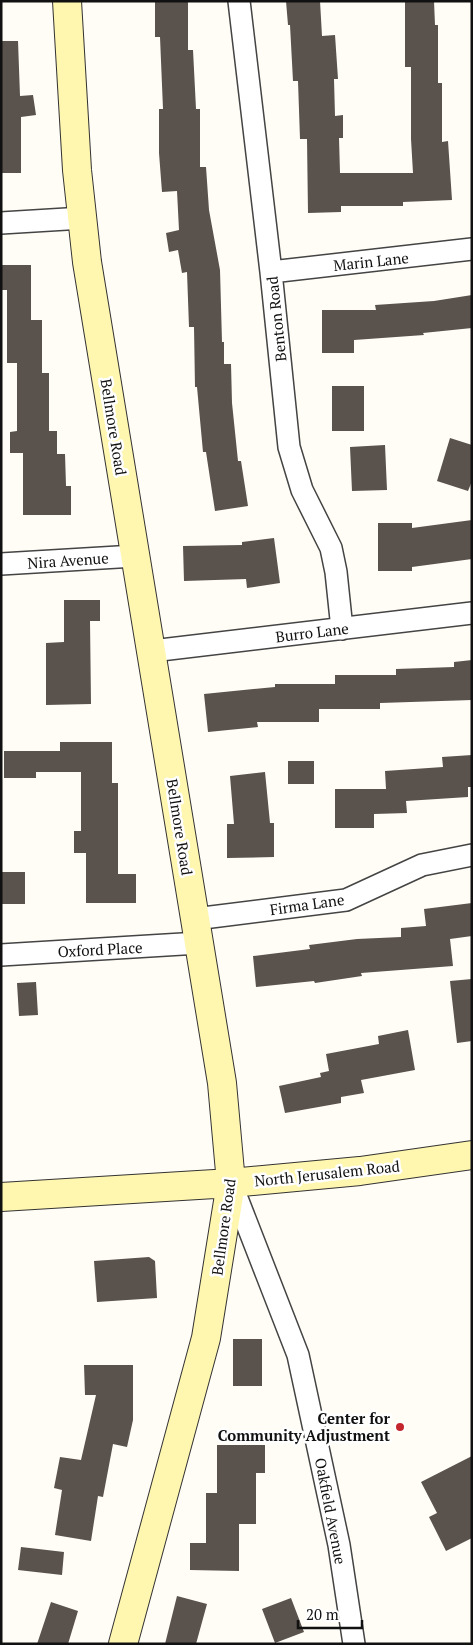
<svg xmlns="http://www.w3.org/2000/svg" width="473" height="1645" font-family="'PT Serif',serif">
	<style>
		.building { fill: #5a524d }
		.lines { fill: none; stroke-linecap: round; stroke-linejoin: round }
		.minor-casing { stroke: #444; stroke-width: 24 }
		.secondary-casing { stroke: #333; stroke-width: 30 }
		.minor { stroke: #fff; stroke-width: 21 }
		.secondary { stroke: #fff6b0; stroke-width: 28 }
		.poi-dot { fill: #c4262e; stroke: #fff; stroke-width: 2 }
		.labels { text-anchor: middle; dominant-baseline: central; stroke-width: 5; stroke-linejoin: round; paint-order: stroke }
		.street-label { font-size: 15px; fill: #111; stroke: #fff }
		.poi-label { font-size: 15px; font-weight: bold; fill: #111; stroke: #fff; text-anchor: end }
	</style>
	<rect width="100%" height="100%" fill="#fffdf5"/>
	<path class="building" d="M155 1H188V50H193L196 109H200V167H206L209 210 220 270 222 342H224V364H231L232 403 238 461H241L248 506 215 511 206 452H203L197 387H195L194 327H189L187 272 182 273 178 250 169 252 166 233 179 230 177 191 162 192 159 153V109H163L160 37H155Z
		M286 1H320L322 36 335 35 338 79H334L335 116 343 115V138H339L340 173H413L411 139V67H405V1H434L435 25H438V83H442V142L448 141 452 200 403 202V206H341V212L308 213 307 139H300L298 81H293L290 25H288Z
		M1 41H18L20 96 33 95 36 115 21 117V173H1Z
		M1 265H31V320H42V373H49V431H57V454H65L66 486H71V515H23V453H10V432L17 431V363H7V290H1Z
		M472 295V328L423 333 424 335 354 340V353H322V310H376L375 305 434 301Z
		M332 386H364V431H332Z
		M450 438 472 445V481L468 491 437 481Z
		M385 445 387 490 352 491 350 447Z
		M472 520V559L412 567V571H378V523H412V528Z
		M274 538 280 583 247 588 246 579 184 581 183 546 242 545V542Z
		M64 600H100V621H90L91 704 46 705V643L64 642Z
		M472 660V700L380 703V709H319V722H257L258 727 208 732 204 694 275 687V684H335V675H396V669L454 667V662Z
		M60 742H112V783H118V874H136V903H86V853H74V831H81V772H36V778H4V751H60Z
		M472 755V787H468V797L406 801 407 813 374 814V828H335V789H386L385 771 443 767 442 757Z
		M288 761H314V784H288Z
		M265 772 270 823H274V857L227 858V824H234L230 776Z
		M1 872H25V904H1Z
		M472 903V936L450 939 453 966 361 973 362 976 315 983 314 981 256 987 253 956 310 949 309 945 357 939 401 937V928L426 926 424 909Z
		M472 979V1041L457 1043 450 981Z
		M36 982 38 1015 19 1016 17 983Z
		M408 1030 415 1070 361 1080 364 1093 341 1097V1103L285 1113 279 1086 321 1077 320 1073 329 1071 326 1054 379 1044 378 1036Z
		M149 1257 155 1261 157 1298 97 1302 94 1261Z
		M233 1339H262V1386H233Z
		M84 1365H133V1420L127 1447 113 1444 103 1497 98 1496 91 1541 55 1535 62 1490 54 1488 60 1457 81 1460 96 1395H85Z
		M217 1445H265V1473H256V1524H239V1571L190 1570V1543H206V1493H217Z
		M472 1456V1538L446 1551 429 1517 437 1513 421 1482Z
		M21 1547 64 1552 62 1575 18 1570Z
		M177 1596 207 1604 196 1644H165Z
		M291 1598 304 1632 275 1643 262 1609Z
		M51 1602 78 1611 68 1644H37Z"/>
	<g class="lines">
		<defs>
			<path id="minor" d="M239 1 271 272 289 447 302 490 331 548 336 572 342 629
				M1 223 83 218
				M271 272 472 249
				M1 564 135 556
				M152 651 472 613
				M195 919 346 900 422 865 472 855
				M1 955 199 943
				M231 1183 298 1355 339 1545 354 1644"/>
			<path id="secondary" d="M67 1 77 170 87 262 222 1083 231 1183 206 1338 123 1644
				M1 1197 231 1183 360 1171 472 1155"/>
		</defs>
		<use href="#minor" class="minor-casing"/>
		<use href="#secondary" class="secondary-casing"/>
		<use href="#minor" class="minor"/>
		<use href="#secondary" class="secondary"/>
	</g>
	<circle class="poi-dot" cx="400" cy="1427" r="5"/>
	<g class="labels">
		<g class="street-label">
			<text transform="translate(371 261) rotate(-6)">Marin Lane</text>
			<text transform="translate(276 319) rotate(-96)">Benton Road</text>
			<text transform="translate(114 427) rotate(81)">Bellmore Road</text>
			<text transform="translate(68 560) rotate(-4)">Nira Avenue</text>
			<text transform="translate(312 632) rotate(-7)">Burro Lane</text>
			<text transform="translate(180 827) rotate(81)">Bellmore Road</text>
			<text transform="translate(307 904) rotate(-8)">Firma Lane</text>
			<text transform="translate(100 949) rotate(-3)">Oxford Place</text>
			<text transform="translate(327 1173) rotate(-6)">North Jerusalem Road</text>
			<text transform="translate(223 1227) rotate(-82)">Bellmore Road</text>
			<text transform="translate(331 1511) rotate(79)">Oakfield Avenue</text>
		</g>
		<g class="poi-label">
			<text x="390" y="1418">Center for<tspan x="390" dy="17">Community Adjustment</tspan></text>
		</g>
	</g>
	<rect width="473" height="1645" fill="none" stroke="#111111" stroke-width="5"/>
	<path d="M298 1620v8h64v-8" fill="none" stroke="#111111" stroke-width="2.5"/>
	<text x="306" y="1620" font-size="15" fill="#111111" stroke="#ffffff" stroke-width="4" paint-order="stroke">20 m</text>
</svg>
